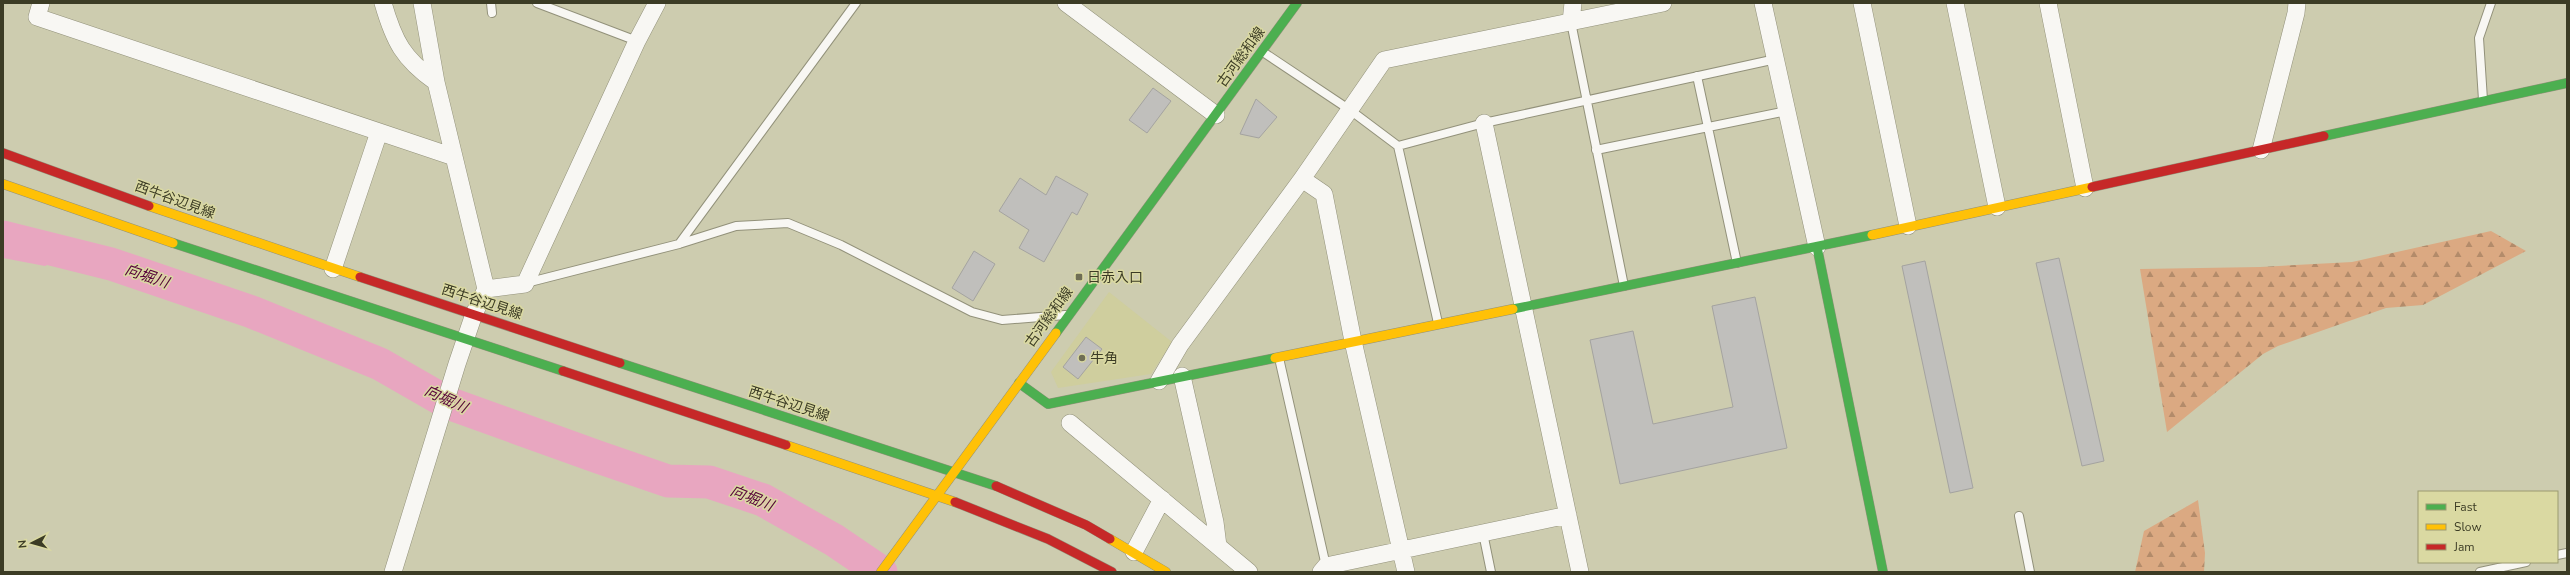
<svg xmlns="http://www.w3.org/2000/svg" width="2570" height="575" font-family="'Nunito Sans','Noto Sans JP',sans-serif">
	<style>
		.built { fill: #cfce9e }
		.forest { fill: url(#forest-firs) }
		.water { fill: #e8a6c0 }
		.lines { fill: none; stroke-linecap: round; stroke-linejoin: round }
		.river { stroke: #e8a6c0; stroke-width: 33 }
		.building { fill: #c0bfbc; stroke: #a4a3a0 }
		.lane-casing { stroke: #92917a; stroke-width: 10 }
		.street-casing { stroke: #92917a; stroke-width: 18 }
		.fast-casing { stroke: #92917a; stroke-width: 10 }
		.slow-casing { stroke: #92917a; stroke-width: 10 }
		.jam-casing { stroke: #92917a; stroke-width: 10 }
		.lane { stroke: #f8f7f3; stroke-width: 8 }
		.street { stroke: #f8f7f3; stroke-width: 17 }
		.fast { stroke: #4caf50; stroke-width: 9 }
		.slow { stroke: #ffc107; stroke-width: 9 }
		.jam { stroke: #c62828; stroke-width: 9 }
		.poi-dot { fill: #6f6e55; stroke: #dad9a2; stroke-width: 1.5 }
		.labels { text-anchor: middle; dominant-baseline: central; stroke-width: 3; stroke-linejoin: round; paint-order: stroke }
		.street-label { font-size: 14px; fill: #3c3c25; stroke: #dad9a2 }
		.poi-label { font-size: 14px; fill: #3c3c25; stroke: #dad9a2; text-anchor: start }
		.water-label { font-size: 15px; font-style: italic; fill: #58033b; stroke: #dad9a2 }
	</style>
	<defs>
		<pattern id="forest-firs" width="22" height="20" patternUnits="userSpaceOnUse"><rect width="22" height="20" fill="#dba982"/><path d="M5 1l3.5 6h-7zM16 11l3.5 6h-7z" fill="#b38b6a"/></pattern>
	</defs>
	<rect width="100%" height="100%" fill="#cdccaf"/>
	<path class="built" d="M1109 292 1172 342 1151 374 1058 388 1051 372Z"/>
	<path class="forest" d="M2491 231 2526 251 2423 305 2386 308 2278 346 2263 354 2167 432 2140 269 2260 267 2352 262Z
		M2198 500 2205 553 2204 572H2135L2144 531Z"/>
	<path class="water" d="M3 223 64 239 69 254 45 266 3 258Z"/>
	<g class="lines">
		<path class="river" d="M3 237 111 264 252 312 380 364 448 403 598 457 668 481 709 482 763 500 834 540 881 572"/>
	</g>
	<path class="building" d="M1153 88 1171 101 1147 133 1129 120Z
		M1256 99 1277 117 1259 138 1240 134Z
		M1056 176 1088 194 1077 215 1072 212 1044 262 1019 248 1029 230 999 211 1020 178 1046 195Z
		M974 251 995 264 973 301 952 288Z
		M2059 258 2104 461 2082 466 2036 263Z
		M1925 261 1973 488 1950 493 1902 266Z
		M1755 297 1787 448 1620 484 1590 340 1633 331 1653 424 1733 407 1712 306Z
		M1086 337 1102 349 1078 379 1063 367Z"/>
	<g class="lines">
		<defs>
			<path id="lane" d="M491 3 492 13
				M537 3 637 41
				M1571 22 1624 286
				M1263 52 1350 110 1398 146 1438 323
				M1697 76 1737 263
				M2483 100 2479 38 2491 3
				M1398 146 1484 123 1776 59
				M1596 150 1787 111
				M679 244 856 3
				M526 283 679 244 736 226 788 223 841 245 972 312 1002 320 1065 315
				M1279 358 1326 566
				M2019 516 2030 572
				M1483 533 1491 572
				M2557 555 2567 553
				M2480 572 2526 562"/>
			<path id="street" d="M41 3 37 17 454 157
				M383 3C394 41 403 59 436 82
				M1066 3 1216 115
				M1763 3 1817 247
				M1862 3 1908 226
				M1955 3 1997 207
				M2048 3 2085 188
				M1571 22 1573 3
				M1484 123 1580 572
				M2261 150 2296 13 2297 3
				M1302 179 1324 194 1353 341 1406 572
				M333 269 379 132
				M486 289 525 284 637 41 657 3
				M1182 376 1215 522 1218 546
				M1159 381 1180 345 1302 179 1384 60 1663 3
				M1070 423 1249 572
				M1134 552 1162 499
				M393 572 457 364 474 314 486 289 436 82 422 3
				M1321 572 1326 566 1568 515"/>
			<path id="fast" d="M2324 136 2567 83
				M173 243 563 371
				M1817 247 1883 572
				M1513 309 1872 235
				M1056 333 1297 3
				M620 363 996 486
				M1019 383 1048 404 1275 358"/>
			<path id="slow" d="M3 184 173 243
				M149 206 360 277
				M1872 235 2092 187
				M1275 358 1513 309
				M786 445 955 502
				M1110 539 1166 572
				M881 572 1056 333"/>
			<path id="jam" d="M3 153 149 206
				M2092 187 2324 136
				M360 277 620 363
				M563 371 786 445
				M996 486 1086 525 1110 539
				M955 502 1048 539 1112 572"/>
		</defs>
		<use href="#lane" class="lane-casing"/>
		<use href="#street" class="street-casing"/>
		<use href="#fast" class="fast-casing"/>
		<use href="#slow" class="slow-casing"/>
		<use href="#jam" class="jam-casing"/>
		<use href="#lane" class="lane"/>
		<use href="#street" class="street"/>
		<use href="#fast" class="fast"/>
		<use href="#slow" class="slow"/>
		<use href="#jam" class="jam"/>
	</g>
	<g class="poi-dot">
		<rect x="1075" y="273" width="8" height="8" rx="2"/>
		<circle cx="1082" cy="358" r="4"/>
	</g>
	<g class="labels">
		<g class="street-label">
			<text transform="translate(1241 57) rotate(-54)">古河総和線</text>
			<text transform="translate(175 200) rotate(20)">西牛谷辺見線</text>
			<text transform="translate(482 302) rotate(18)">西牛谷辺見線</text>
			<text transform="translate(1049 317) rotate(-54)">古河総和線</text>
			<text transform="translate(789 404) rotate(18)">西牛谷辺見線</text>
		</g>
		<g class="poi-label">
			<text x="1087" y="277">日赤入口</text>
			<text x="1090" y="358">牛角</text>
		</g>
		<g class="water-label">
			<text transform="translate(147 276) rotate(19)">向堀川</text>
			<text transform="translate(446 399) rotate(25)">向堀川</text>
			<text transform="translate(752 498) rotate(22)">向堀川</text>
		</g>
	</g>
	<rect width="2570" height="575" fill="none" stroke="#3c3c25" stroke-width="8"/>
	<rect x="2418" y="491" width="140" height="72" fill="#dad9a2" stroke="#9b9a70"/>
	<rect x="2426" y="504" width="20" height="6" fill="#4caf50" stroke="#9b9a70"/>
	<text x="2454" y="511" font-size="12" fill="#3c3c25">Fast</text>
	<rect x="2426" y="524" width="20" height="6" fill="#ffc107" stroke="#9b9a70"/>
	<text x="2454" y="531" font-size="12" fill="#3c3c25">Slow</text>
	<rect x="2426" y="544" width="20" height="6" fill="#c62828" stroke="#9b9a70"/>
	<text x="2454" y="551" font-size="12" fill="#3c3c25">Jam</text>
	<g transform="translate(32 543) rotate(264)" stroke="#dad9a2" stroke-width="3" paint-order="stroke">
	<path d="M0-3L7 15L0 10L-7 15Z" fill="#3c3c25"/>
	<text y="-6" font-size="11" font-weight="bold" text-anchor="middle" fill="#3c3c25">N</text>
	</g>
</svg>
